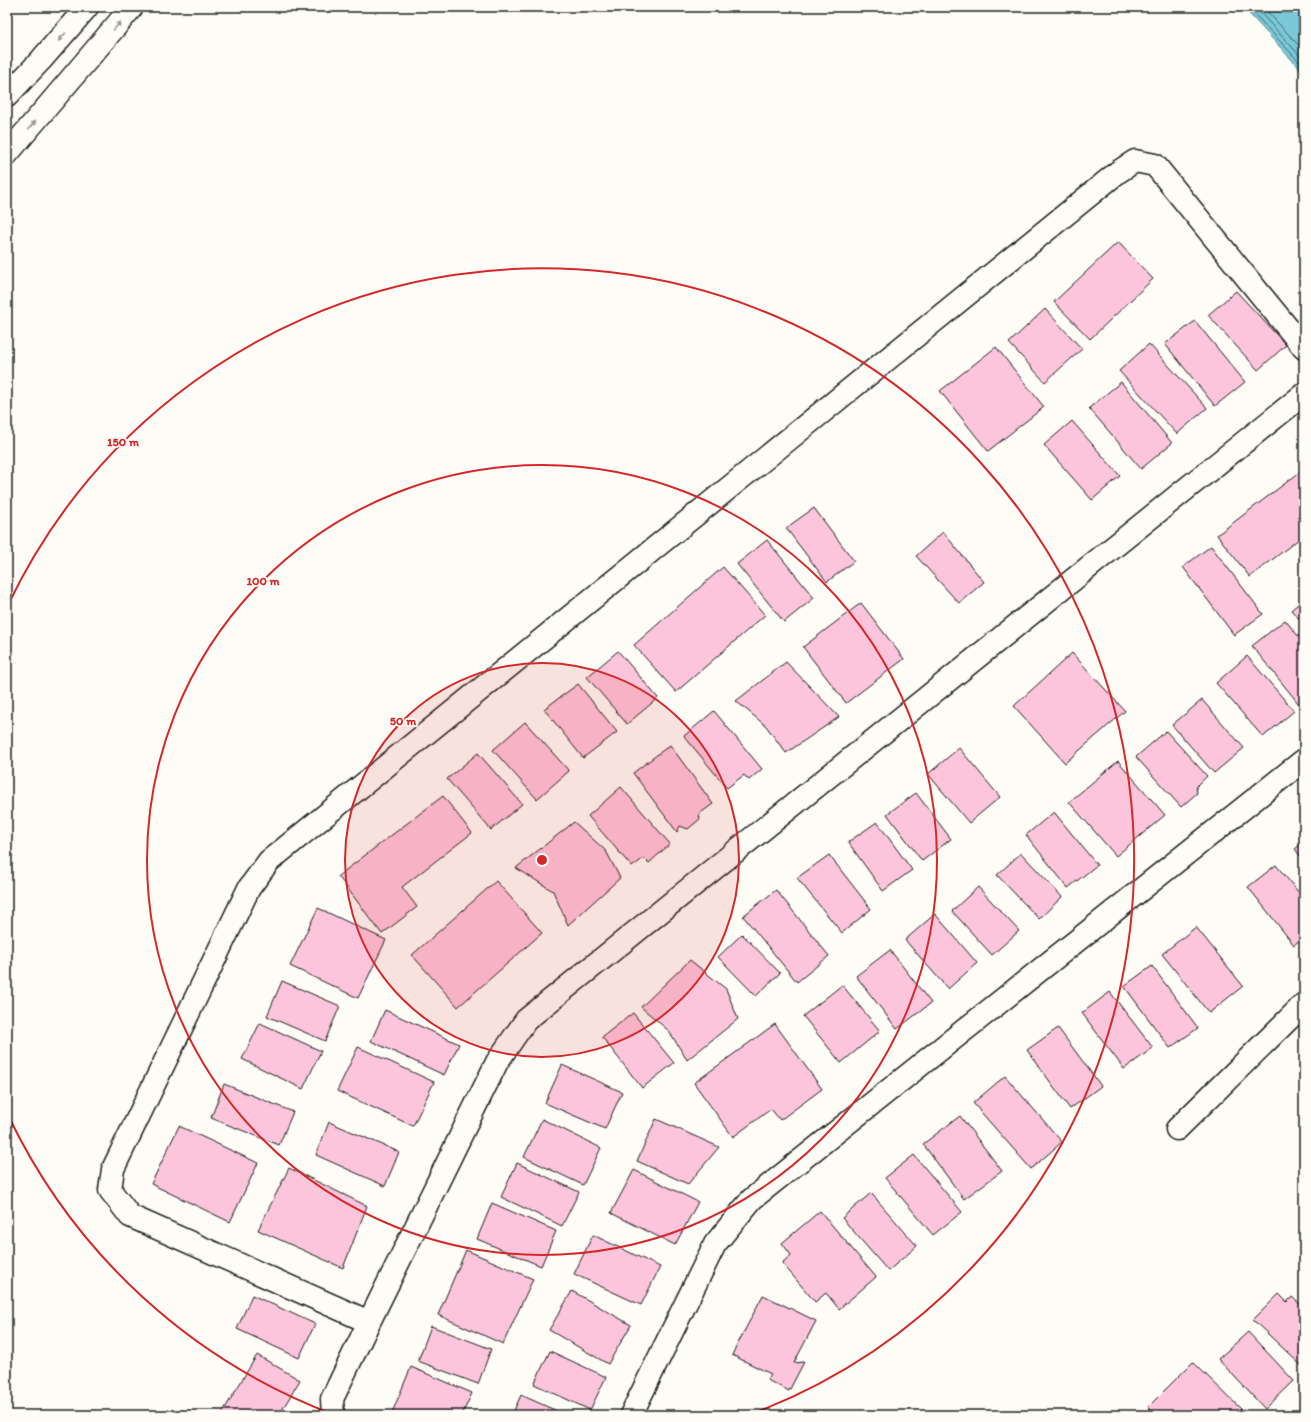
<svg xmlns="http://www.w3.org/2000/svg" width="1311" height="1422" font-family="Itim,sans-serif">
	<style>
		.water { fill: #7ac8d8; stroke: #54838d }
		.lines { fill: none; stroke-linecap: round; stroke-linejoin: round }
		.shore { stroke: #426167; stroke-width: 1 }
		.building { fill: #fdc5dc; stroke: #1c1c1c }
		.minor-casing { stroke: #1c1c1c; stroke-width: 25 }
		.major-casing { stroke: #1c1c1c; stroke-width: 25 }
		.minor { stroke: #fdfcf7; stroke-width: 22 }
		.major { stroke: #fdfcf7; stroke-width: 22 }
		.oneway { fill: #989794 }
		.ring { fill: none; stroke: #d62828; stroke-width: 2 }
		.centre { fill: #d62828; stroke: #fdfcf7; stroke-width: 2 }
		.ring-label { font-size: 12px; text-anchor: middle; font-weight: bold; fill: #d62828; stroke: #fdfcf7; stroke-width: 3.5; stroke-linejoin: round; paint-order: stroke }
	</style>
	<rect width="100%" height="100%" fill="#fdfcf7"/>
	<filter id="ink" filterUnits="userSpaceOnUse"><feTurbulence type="fractalNoise" baseFrequency=".025" numOctaves="2"/><feDisplacementMap in="SourceGraphic" scale="8" xChannelSelector="R" yChannelSelector="G"/><feConvolveMatrix kernelMatrix="1 2 1 2 8 2 1 2 1" color-interpolation-filters="sRGB"/></filter>
	<g filter="url(#ink)">
		<path class="water" d="M1243 7H1304V73Z"/>
		<g class="lines">
			<path class="shore" d="M1248 7 1304 67
				M1255 7 1304 60
				M1263 7 1304 51"/>
		</g>
		<path class="building" d="M1118 242 1153 279 1090 339 1054 302Z
			M1236 291 1286 345 1258 370 1208 315Z
			M1045 309 1082 349 1045 382 1009 343Z
			M1195 321 1245 382 1215 406 1165 344Z
			M1149 344 1207 408 1177 434 1119 371Z
			M996 347 1044 407 988 451 940 391Z
			M1121 382 1172 443 1141 469 1089 408Z
			M1072 421 1120 476 1092 500 1044 445Z
			M1304 469V535L1250 577 1217 535Z
			M814 508 854 561 827 582 786 528Z
			M943 532 984 582 959 603 916 556Z
			M767 540 814 598 784 622 737 564Z
			M1211 546 1263 614 1234 635 1183 567Z
			M723 567 765 615 676 692 634 645Z
			M1304 599V624L1291 610Z
			M861 603 904 659 846 703 803 647Z
			M1285 620 1304 643 1303 709 1252 646Z
			M618 651 658 698 627 724 587 677Z
			M1072 653 1125 711 1065 763 1014 706Z
			M1247 656 1294 711 1263 737 1216 683Z
			M786 662 839 717 786 753 766 726 736 701Z
			M578 684 617 732 583 758 544 709Z
			M1202 700 1244 748 1214 773 1172 725Z
			M714 711 762 769 749 780 744 775 727 788 684 736Z
			M525 722 569 771 537 799 493 750Z
			M1166 731 1207 776 1196 787 1197 793 1181 807 1136 757Z
			M670 745 713 804 699 814 700 819 688 829 680 826 677 832 633 773Z
			M959 748 1000 797 969 823 928 774Z
			M478 753 522 804 491 830 447 779Z
			M1118 761 1165 815 1116 856 1069 802Z
			M621 787 670 844 649 863 644 858 632 867 588 816Z
			M916 793 951 839 922 861 887 814Z
			M443 796 472 833 402 887 417 907 382 934 338 876Z
			M1054 812 1097 865 1068 888 1026 835Z
			M574 822 606 851 620 878 568 925 553 891 516 868Z
			M877 822 912 870 883 891 848 842Z
			M1304 842V861L1295 849Z
			M1021 853 1062 897 1039 919 997 875Z
			M829 855 871 909 842 933 797 878Z
			M1276 865 1304 899V936L1294 945 1248 887Z
			M496 881 542 933 458 1007 412 955Z
			M978 887 1019 931 992 955 952 911Z
			M776 890 829 956 797 982 743 916Z
			M318 908 386 940 358 998 290 966Z
			M935 914 977 963 948 989 905 940Z
			M1196 927 1243 986 1209 1013 1162 954Z
			M742 934 780 973 756 996 718 957Z
			M890 950 931 1003 897 1029 856 976Z
			M690 960 726 989 738 1019 687 1060 669 1031 641 1007Z
			M1152 966 1198 1028 1170 1048 1124 986Z
			M282 981 340 1006 325 1041 267 1016Z
			M842 985 880 1031 841 1063 803 1016Z
			M1110 992 1153 1048 1124 1069 1082 1013Z
			M385 1010 459 1044 444 1075 371 1041Z
			M633 1013 674 1063 642 1088 602 1037Z
			M260 1023 321 1051 303 1089 242 1059Z
			M775 1024 822 1089 780 1120 771 1109 733 1137 694 1083Z
			M1058 1028 1101 1086 1070 1109 1027 1050Z
			M358 1047 434 1082 413 1126 337 1091Z
			M562 1065 622 1092 605 1129 545 1103Z
			M1005 1076 1062 1142 1031 1169 973 1103Z
			M224 1084 293 1112 279 1145 211 1118Z
			M960 1116 1002 1171 964 1199 923 1144Z
			M542 1119 601 1148 583 1185 524 1157Z
			M656 1119 719 1147 688 1184 637 1161Z
			M329 1122 399 1152 385 1186 316 1155Z
			M179 1126 258 1163 230 1222 151 1184Z
			M914 1155 962 1212 933 1235 885 1178Z
			M517 1163 579 1192 562 1226 501 1197Z
			M289 1168 367 1206 343 1268 258 1230Z
			M634 1170 698 1202 675 1245 611 1213Z
			M871 1193 917 1246 888 1271 842 1218Z
			M492 1203 556 1231 541 1266 477 1239Z
			M820 1211 876 1277 839 1309 826 1293 815 1302 782 1263 791 1255 782 1243Z
			M593 1235 660 1267 641 1305 574 1274Z
			M466 1250 533 1279 503 1344 438 1315Z
			M572 1291 631 1325 608 1364 549 1330Z
			M1279 1294 1287 1302 1292 1297 1304 1308V1368L1253 1320Z
			M252 1295 315 1324 299 1358 237 1329Z
			M763 1295 816 1321 794 1363 804 1362 789 1391 767 1380 771 1374 732 1355Z
			M431 1326 491 1349 478 1384 418 1361Z
			M1248 1332 1294 1381 1265 1409 1218 1359Z
			M550 1351 606 1377 590 1410 534 1384Z
			M257 1355 300 1380 279 1415H221Z
			M1193 1362 1247 1415H1156L1148 1407Z
			M411 1367 472 1393 462 1415H391Z
			M521 1395 566 1415H512Z"/>
		<g class="lines">
			<defs>
				<path id="minor" d="M1177 1129 1304 1004
					M369 1322 130 1216 110 1190 113 1169 249 888 269 861 1118 172 1135 161 1155 165 1304 348
					M333 1415 332 1399 369 1322 497 1062 526 1020 1304 394
					M631 1415 715 1244 752 1199 1304 760"/>
				<path id="major" d="M7 96 41 60 87 7
					M7 154 132 7"/>
			</defs>
			<use href="#minor" class="minor-casing"/>
			<use href="#major" class="major-casing"/>
			<use href="#minor" class="minor"/>
			<use href="#major" class="major"/>
		</g>
		<defs><path id="oneway-solid" d="M-6-.8H1V-3.2L6.5 0L1 3.2V.8H-6Z"/></defs>
		<g class="oneway">
			<use href="#oneway-solid" transform="translate(117 26) rotate(-50)"/>
			<use href="#oneway-solid" transform="translate(62 37) rotate(131)"/>
			<use href="#oneway-solid" transform="translate(32 125) rotate(-49)"/>
		</g>
	</g>
	<circle cx="542" cy="860" r="197" fill="#d62828" fill-opacity=".12"/>
	<g class="ring">
		<circle cx="542" cy="860" r="197"/>
		<circle cx="542" cy="860" r="395"/>
		<path d="M335 1415A592 592 0 0 1 8 1115M8 605A592 592 0 1 1 749 1415"/>
	</g>
	<circle cx="542" cy="860" r="6" class="centre"/>
	<g class="ring-label">
		<text x="123" y="446">150 m</text>
		<text x="263" y="585">100 m</text>
		<text x="403" y="725">50 m</text>
	</g>
	<rect width="1311" height="1422" fill="none" stroke="#fdfcf7" stroke-width="24"/>
	<rect x="12" y="12" width="1287" height="1398" fill="none" stroke="#1c1c1c" stroke-width="1.5" filter="url(#ink)"/>
</svg>
